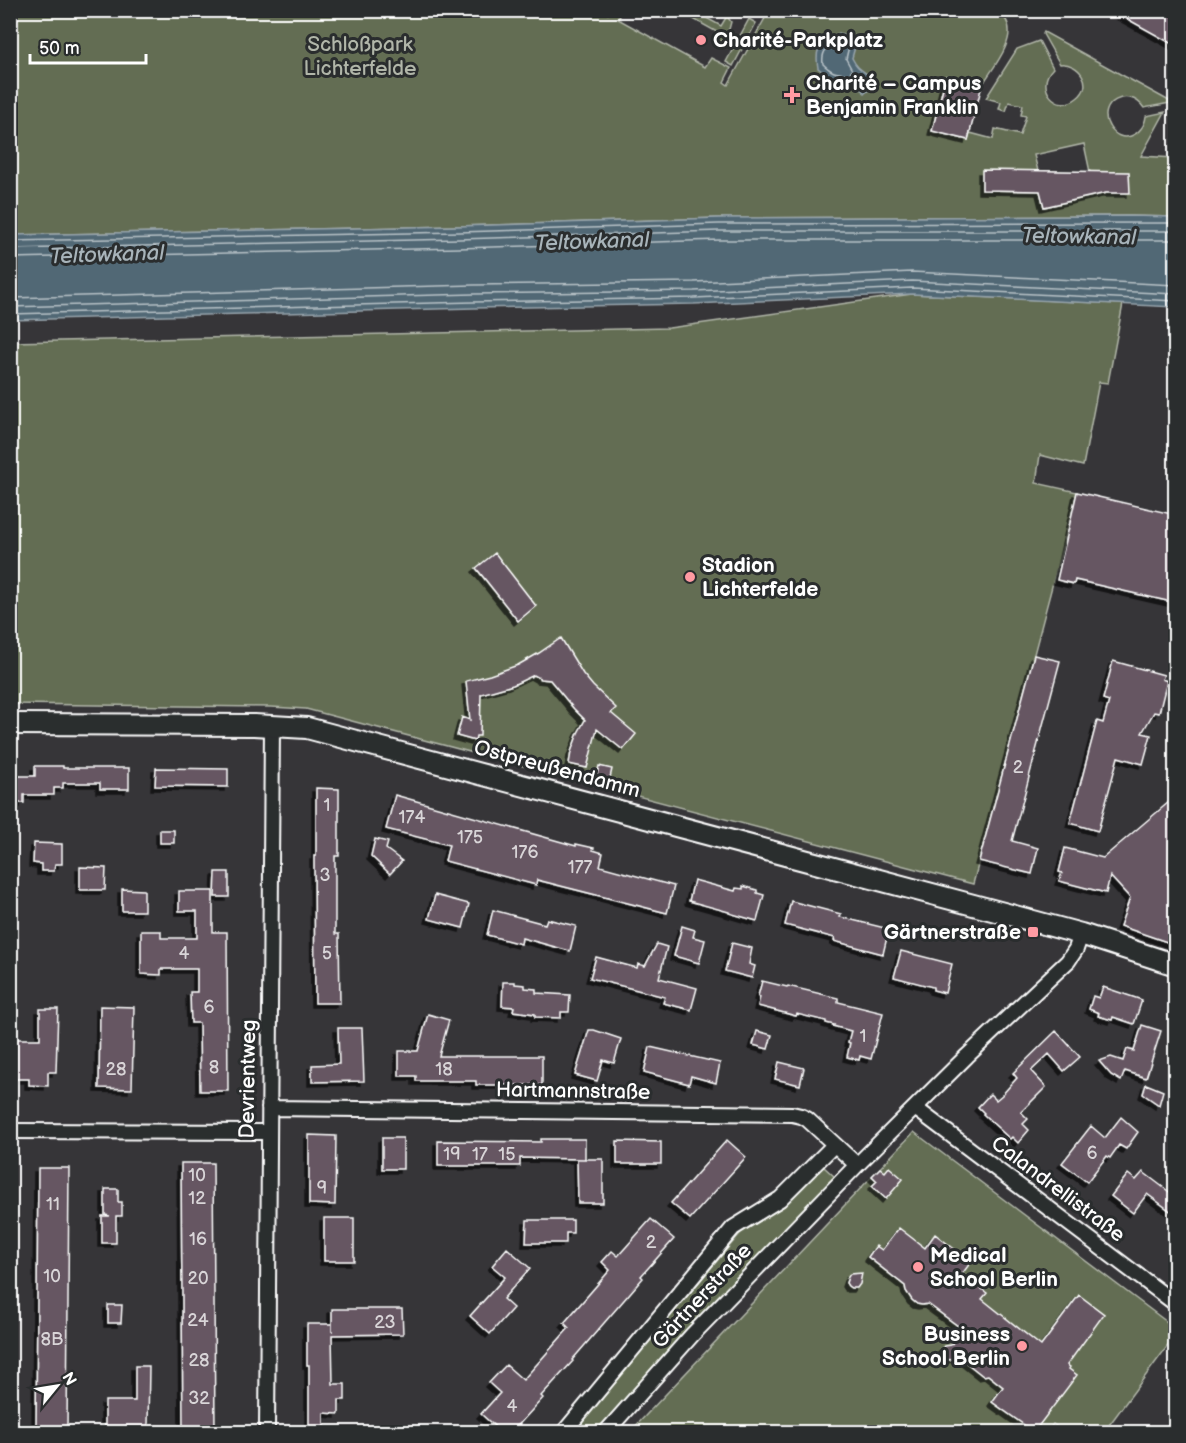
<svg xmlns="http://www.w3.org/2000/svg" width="1186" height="1443" font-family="'Balsamiq Sans',sans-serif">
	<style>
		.green { fill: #636d53; stroke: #b1b6a9; stroke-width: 1.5; fill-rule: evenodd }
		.water { fill: #516875; stroke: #97a4ac; stroke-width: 1.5 }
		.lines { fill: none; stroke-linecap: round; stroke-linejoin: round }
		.shore { stroke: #b9c3c8; stroke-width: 1.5 }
		.building { fill: #665762; stroke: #fff; stroke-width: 1.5; filter: url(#shadow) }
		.street-casing { stroke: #fff; stroke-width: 18 }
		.secondary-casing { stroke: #fff; stroke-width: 24 }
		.street { stroke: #2a2d2e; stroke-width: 14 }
		.secondary { stroke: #2a2d2e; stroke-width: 20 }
		.poi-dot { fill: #ff9aa2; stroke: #2a2d2e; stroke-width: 2 }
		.labels { text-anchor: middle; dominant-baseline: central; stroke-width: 6; stroke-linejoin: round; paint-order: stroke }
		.number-label { font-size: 18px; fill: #d9d5d8 }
		.poi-label { font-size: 21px; font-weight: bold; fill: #fff; stroke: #2a2d2e; text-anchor: start }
		.park-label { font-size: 21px; fill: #b1b6a9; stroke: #2a2d2e }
		.street-label { font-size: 21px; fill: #fff; stroke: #2a2d2e }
		.water-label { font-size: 22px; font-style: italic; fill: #a8b4ba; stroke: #2a2d2e }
	</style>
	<defs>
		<filter id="shadow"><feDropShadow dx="-4" dy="4" stdDeviation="0" flood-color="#0009"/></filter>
	</defs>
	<rect width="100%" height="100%" fill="#363538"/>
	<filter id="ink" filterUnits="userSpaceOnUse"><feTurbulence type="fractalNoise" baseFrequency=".0167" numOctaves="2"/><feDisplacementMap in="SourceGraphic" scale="12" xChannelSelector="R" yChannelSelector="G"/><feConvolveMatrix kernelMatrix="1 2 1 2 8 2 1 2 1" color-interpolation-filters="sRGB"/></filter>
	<g filter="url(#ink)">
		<path class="green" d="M601 10 608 14 610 11H623L618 19 705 67 711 58 731 68 724 82 728 85 769 11H996C999 13 1004 17 1006 20 1018 39 992 69 982 85L946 76 932 131 968 140 970 133 993 139 995 129 1020 135 1026 116 1021 115 1023 105 1009 102 1006 111 999 109 1001 102 986 98 1017 49 1039 41 1053 68C1034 87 1057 114 1077 98 1095 85 1079 62 1060 64L1043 34 1044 32 1171 102 1170 103 1144 108C1128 85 1096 104 1109 126 1120 146 1144 136 1146 116L1165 112 1141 156 1175 158V217L1130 216 719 218 458 226 11 235 10 11ZM1084 144 1090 172 1038 171 1034 155Z
			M679 11H694L721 26 727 16 731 22C730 29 724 40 718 44L713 42 717 32Z
			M749 19 756 23 733 66 726 62Z
			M912 294 1123 304 1108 383 1099 382 1083 466 1040 455 1036 483 1077 492 973 884 306 709 271 707 11 704V342L669 328Z
			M914 1132 1175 1328V1336L1104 1432H1065L1053 1424 1047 1432H630Z
			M822 1167H824L835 1177V1179L690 1327 597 1432H572L744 1229 788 1201Z"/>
		<path class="water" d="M839 33 853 41 855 47 852 58C853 60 856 65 858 67 868 76 871 73 870 89L865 93 851 81 846 79 839 80 831 78 818 68C814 44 822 45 839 33Z
			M1130 216 1175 217V307L912 294 694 304 474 308 11 320V235L458 226 719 218Z"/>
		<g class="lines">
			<path class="shore" d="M841 40 849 46 846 59 852 70 850 74C837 73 833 74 823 64 821 49 829 46 841 40Z
				M10 241 459 232 719 224 1176 223
				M10 249 459 239 719 231H1176
				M10 258 459 248 720 240H1176
				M10 298 473 285 694 282 912 272 1176 285
				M10 307 473 294 694 291 912 281 1176 294
				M10 314 473 302 694 298 912 288 1176 301"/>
		</g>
		<path class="building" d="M1111 10H1176V46Z
			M946 76 982 85 968 140 932 131Z
			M982 170 1129 172 1130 193H1106L1044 207 1040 191 982 190Z
			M1077 492 1176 515V603L1075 580 1074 584 1057 580Z
			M495 553 536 606 518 621 476 568Z
			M561 638 583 674 593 686 616 708 611 713 636 734 623 750 597 729 587 768 569 764 571 752 578 733 585 720 574 709 550 680 541 679 534 675 513 685 481 694 480 736H476L475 741 457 736 462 717 470 720 466 681 490 675 518 665 539 653Z
			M1034 655 1060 661 1012 841 1038 848 1032 874 979 861Z
			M1113 661 1164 675 1162 679 1167 681 1159 713 1154 712 1142 733 1151 735 1143 764 1118 757 1098 831 1070 823 1097 721 1103 723 1109 701 1103 699Z
			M35 766H63V768H129V789H100V783H63V788H54V795H24V803H10V776H35Z
			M599 766 612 769 609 782 596 778Z
			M156 768 228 769V787L155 786Z
			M316 788 339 789V856H335V934H339L340 1003H315L314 856H316Z
			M395 795 576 846V844L594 848 593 850 603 853 600 866 674 886 667 913 537 880 536 885 445 861 449 845 386 829Z
			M1176 796V928L1170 943 1120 926 1130 898 1110 876 1106 893 1059 881 1062 873 1059 872 1065 848 1103 858Z
			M160 830H174V843H160Z
			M375 839 388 842 386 849 402 861 390 874 371 856Z
			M34 843 62 844V864H55L54 871H41V864L33 863Z
			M80 867 106 868 105 890H80Z
			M216 872H229V897H215Z
			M694 880 735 891 736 888 743 889V886L757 890V893L764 895 757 921 729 913V912L689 901Z
			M122 889 144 890V911H122Z
			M179 891H213V932H227L228 1091H200L199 1023H191L190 992H197V969H161V975L141 974V931H161V938H197V911H179Z
			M435 895 469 904 463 928 429 919Z
			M791 901 841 914 840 917 889 929 883 954 834 941 835 938 785 925Z
			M493 910 545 924 547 919 576 926 570 951 522 938 521 944 487 935Z
			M682 926 695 930 693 937 705 940 699 963 674 956Z
			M732 943 752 948 749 964 755 966 752 978 725 971Z
			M657 944 667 947 659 978 697 988 691 1010 663 1003 665 997 590 978 596 957 637 968 638 964 645 966Z
			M901 951 952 964 945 993 933 990V987L894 977Z
			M762 981 787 987 788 986 838 998V1002L883 1013 871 1059 860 1056 859 1060 847 1057 850 1043 848 1042 851 1031 833 1026 834 1025 826 1023V1021L797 1014 796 1016 758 1006 760 997 758 996Z
			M503 982H515V984L525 985V988L536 989V993L570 995 569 1012H561V1018L535 1017V1014L513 1011 514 1007 502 1006Z
			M1103 987 1142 1000 1134 1024 1113 1017 1112 1020 1098 1016 1099 1013 1089 1009 1093 996 1099 998Z
			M100 1006 134 1007 132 1089 99 1088Z
			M40 1009H58L56 1072H48V1086L29 1085V1079H15L16 1039H40Z
			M428 1014 449 1020 439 1056H542V1085H476V1081H416V1076H399V1051H418Z
			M1142 1025 1161 1031 1146 1078 1125 1071 1121 1081 1111 1075 1099 1061 1111 1057 1123 1061 1127 1049 1134 1051Z
			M338 1028H362L364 1081 312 1082V1065L339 1064Z
			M589 1030H594L621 1039 614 1063 603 1060 597 1081 575 1075Z
			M757 1031 772 1035 768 1049 753 1045Z
			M1056 1031 1080 1057 1064 1071 1049 1054 1031 1071 1046 1087 1021 1112 1028 1119 1023 1124 1029 1130 1018 1143 1012 1137 1010 1139 983 1114 984 1113 978 1107 990 1094 996 1100 1002 1095 1017 1078 1013 1073Z
			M650 1047 720 1063 716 1083 691 1076 689 1084 644 1072Z
			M779 1062 804 1068 800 1085 775 1079Z
			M1146 1084 1163 1091 1159 1105 1143 1094Z
			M1121 1117 1138 1132 1126 1149 1119 1145 1110 1158 1107 1156 1087 1182 1062 1163 1091 1126 1105 1138Z
			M309 1135 336 1136 335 1205 309 1204Z
			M382 1138H403V1169H382Z
			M541 1139H585V1159L520 1158V1166H438V1141L541 1142Z
			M727 1140 746 1157 690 1219 671 1203Z
			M617 1141 661 1142V1164H617Z
			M577 1159H603V1203H578Z
			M181 1163H213L215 1432H183Z
			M889 1167 903 1179 886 1199 872 1186 877 1181 872 1176 880 1168 885 1172Z
			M38 1168H69L67 1432H36Z
			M1143 1172 1176 1197V1215L1147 1194 1133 1213 1111 1196 1128 1174 1136 1180Z
			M105 1189H118V1202H122V1216H116V1243H102V1216H110L105 1215Z
			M324 1218H354V1261H324Z
			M651 1219 674 1239 641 1276 643 1278 572 1360 573 1361 541 1396 543 1398 512 1432H501L481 1414 500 1393 489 1383 506 1365 523 1380 569 1328 564 1323 610 1270 602 1262 612 1251 618 1256Z
			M527 1220H573V1233H566V1243H526Z
			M899 1228 925 1248 935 1234 971 1262 962 1274 987 1293 982 1299 1041 1346 1079 1295 1104 1314 1067 1365 1070 1367 1069 1369 1077 1375 1034 1432 992 1402 1003 1387 988 1375 983 1376 959 1357 949 1360 943 1357 941 1352 942 1349 945 1346 951 1345 962 1329 928 1304 922 1305 917 1304 912 1300 906 1291 905 1286 868 1257 876 1246 882 1250Z
			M507 1248 530 1268 503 1299 513 1308 490 1334 470 1316 505 1277 492 1266Z
			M862 1273 860 1284 857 1288H851L848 1286 846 1283 848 1277 850 1274Z
			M108 1305H122L121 1323H108Z
			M332 1309H402L403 1334 332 1335 333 1384H345V1400H339V1414L324 1413V1432H309V1365H307V1324H332V1332Z
			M135 1366H149L148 1427H118V1432H105V1401H135Z"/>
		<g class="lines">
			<defs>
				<path id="street" d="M269 1108 792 1114 801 1116 807 1119 857 1165
					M915 1108 1176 1304
					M10 1131 268 1132
					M267 1432 272 726
					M564 1432 733 1228 780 1199 834 1145
					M606 1432 692 1335 857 1165 967 1056 1068 961 1076 949 1081 934"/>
				<path id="secondary" d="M10 724 254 725 307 728 1011 915 1081 934 1176 965"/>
			</defs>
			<use href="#street" class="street-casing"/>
			<use href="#secondary" class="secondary-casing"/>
			<use href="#street" class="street"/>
			<use href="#secondary" class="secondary"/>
		</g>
	</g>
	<g class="poi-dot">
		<circle cx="701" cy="40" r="6"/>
		<path d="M789 86h6v6h6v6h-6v6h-6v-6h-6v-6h6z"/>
		<circle cx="690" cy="577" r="6"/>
		<rect x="1027" y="926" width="12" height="12" rx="3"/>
		<circle cx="918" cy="1267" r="6"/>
		<circle cx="1022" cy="1346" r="6"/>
	</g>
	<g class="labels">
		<g class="number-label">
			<text x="1018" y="767">2</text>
			<text x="327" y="805">1</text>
			<text x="412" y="817">174</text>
			<text x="470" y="837">175</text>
			<text x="525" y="852">176</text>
			<text x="580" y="867">177</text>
			<text x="325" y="875">3</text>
			<text x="184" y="953">4</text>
			<text x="327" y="953">5</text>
			<text x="209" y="1007">6</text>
			<text x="863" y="1036">1</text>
			<text x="214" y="1067">8</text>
			<text x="116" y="1069">28</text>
			<text x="444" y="1069">18</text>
			<text x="1092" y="1153">6</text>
			<text x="452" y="1154">19</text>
			<text x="480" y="1154">17</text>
			<text x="507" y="1154">15</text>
			<text x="197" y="1175">10</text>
			<text x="322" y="1188">9</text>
			<text x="197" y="1198">12</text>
			<text x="53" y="1204">11</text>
			<text x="198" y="1239">16</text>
			<text x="651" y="1242">2</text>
			<text x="52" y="1276">10</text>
			<text x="198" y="1278">20</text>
			<text x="198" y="1320">24</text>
			<text x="385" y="1322">23</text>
			<text x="52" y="1339">8B</text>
			<text x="199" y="1360">28</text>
			<text x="199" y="1398">32</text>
			<text x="512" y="1406">4</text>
		</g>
		<g class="poi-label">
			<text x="713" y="40">Charité-Parkplatz</text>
			<text x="806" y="83">Charité – Campus<tspan x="806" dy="24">Benjamin Franklin</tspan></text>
			<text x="702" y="565">Stadion<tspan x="702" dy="24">Lichterfelde</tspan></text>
			<text x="1021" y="932" text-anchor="end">Gärtnerstraße</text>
			<text x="930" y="1255">Medical<tspan x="930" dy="24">School Berlin</tspan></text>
			<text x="1010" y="1334" text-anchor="end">Business<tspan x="1010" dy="24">School Berlin</tspan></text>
		</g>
		<g class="park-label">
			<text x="360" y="44">Schloßpark<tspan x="360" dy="24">Lichterfelde</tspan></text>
		</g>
		<g class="street-label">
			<text transform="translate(557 769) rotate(15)">Ostpreußendamm</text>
			<text transform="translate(248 1079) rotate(-89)">Devrientweg</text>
			<text transform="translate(573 1091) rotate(1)">Hartmannstraße</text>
			<text transform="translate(1058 1189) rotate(37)">Calandrellistraße</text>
			<text transform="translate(702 1296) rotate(-47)">Gärtnerstraße</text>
		</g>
		<g class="water-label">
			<text transform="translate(1079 237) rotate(1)">Teltowkanal</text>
			<text transform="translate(592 242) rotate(-2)">Teltowkanal</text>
			<text transform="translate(107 255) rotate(-2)">Teltowkanal</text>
		</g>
	</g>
	<rect width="1186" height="1443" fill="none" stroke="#2a2d2e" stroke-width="36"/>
	<rect x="18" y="18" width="1150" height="1407" fill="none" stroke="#fff" stroke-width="2" filter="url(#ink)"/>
	<g transform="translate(57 1386) rotate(60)" stroke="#2a2d2e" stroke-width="4.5" paint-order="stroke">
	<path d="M0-4.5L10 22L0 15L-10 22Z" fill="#ffffff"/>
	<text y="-9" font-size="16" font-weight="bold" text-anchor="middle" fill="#ffffff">N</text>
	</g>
	<path d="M30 54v9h116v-9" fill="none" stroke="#ffffff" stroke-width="3"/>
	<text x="39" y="54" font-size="18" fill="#ffffff" stroke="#2a2d2e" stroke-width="4.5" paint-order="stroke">50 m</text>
</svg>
